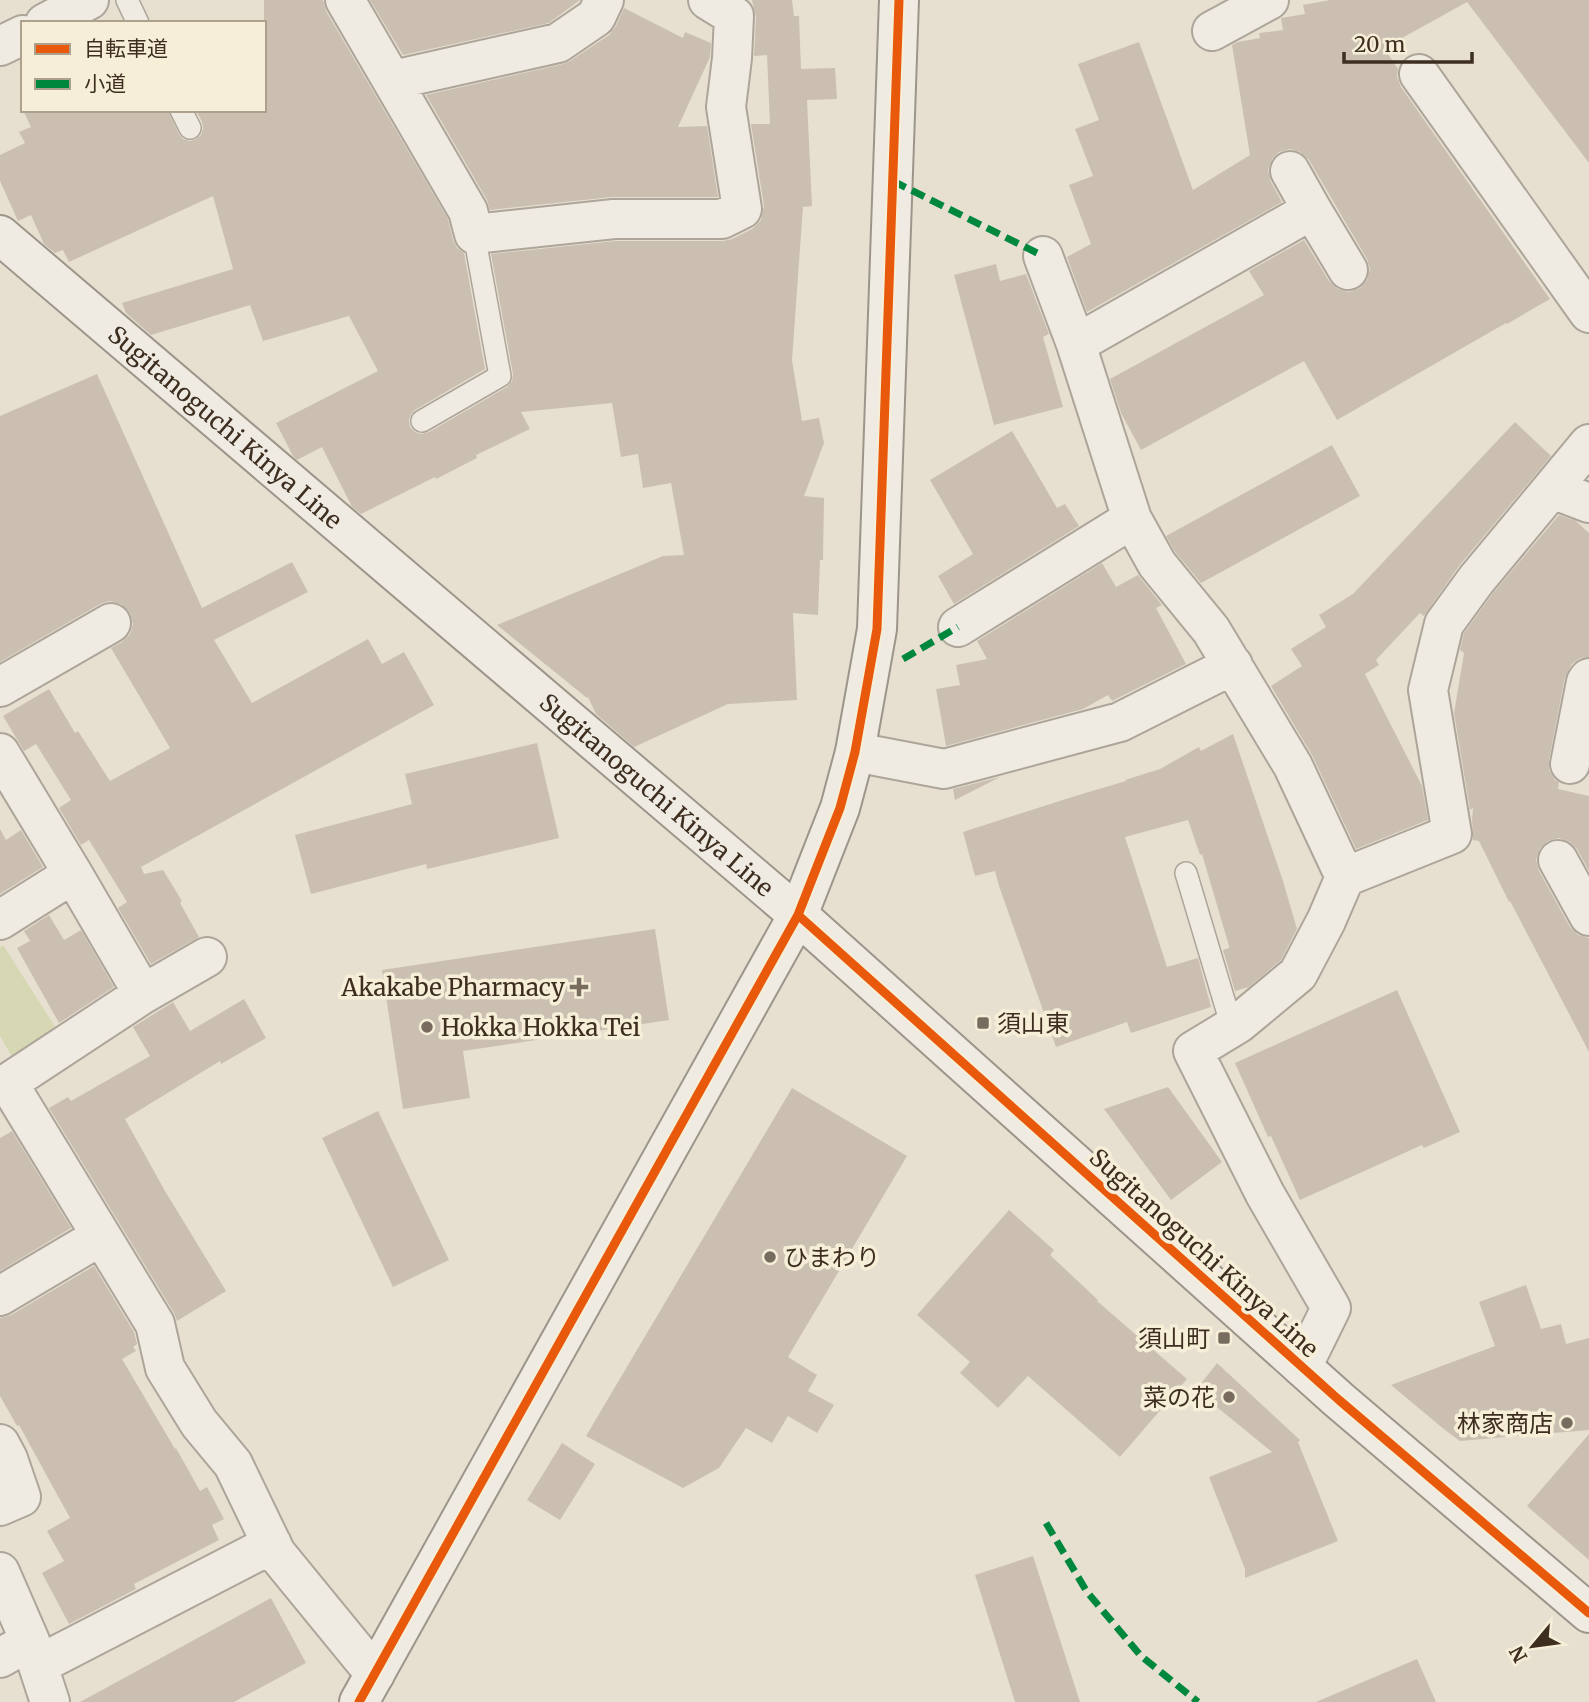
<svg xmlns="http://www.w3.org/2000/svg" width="1589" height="1702" font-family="Merriweather,'Noto Sans JP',serif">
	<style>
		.green { fill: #d6d7b3 }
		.building { fill: #cbbfb2 }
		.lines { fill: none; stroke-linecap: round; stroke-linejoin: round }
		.lane-casing { stroke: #ada599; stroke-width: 24 }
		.street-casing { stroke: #ada599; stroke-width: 42 }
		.secondary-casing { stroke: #9c958a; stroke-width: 42 }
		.lane { stroke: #efebe3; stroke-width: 21 }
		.street { stroke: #efebe3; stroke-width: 38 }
		.secondary { stroke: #efebe3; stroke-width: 38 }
		.quiet { stroke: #00873e; stroke-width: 7; stroke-dasharray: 14 7; stroke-linecap: butt }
		.cycleway-casing { stroke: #f7eed8; stroke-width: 13 }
		.cycleway { stroke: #e8590c; stroke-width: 9 }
		.poi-dot { fill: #786c5e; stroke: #f7eed8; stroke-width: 2.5 }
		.labels { text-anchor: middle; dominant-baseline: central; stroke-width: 7; stroke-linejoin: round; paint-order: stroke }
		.street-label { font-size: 24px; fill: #3d2e20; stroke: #f7eed8 }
		.poi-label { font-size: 24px; fill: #3d2e20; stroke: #f7eed8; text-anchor: end }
	</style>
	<rect width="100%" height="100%" fill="#e7e0d1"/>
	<path class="green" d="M3 945 59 1033 14 1060 0 1036V948Z"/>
	<path class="building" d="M264 0H323L326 11 448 219 453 240 457 248 464 253 485 369 415 410 411 414 409 420 410 427 415 432 421 434 429 432 507 387 512 381 513 374 491 254 615 241H723L732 239 752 229 761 220 764 206 751 124H770L767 55 754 56 756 17 752 0H792L794 16H799L801 69 835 68 837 99 807 100 812 206 803 207 792 360 802 421 819 418 824 443 804 496 824 498 823 560H820L818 615 793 613 797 700 728 704 634 747 596 714 588 697 587 698 497 625 663 556 684 555 671 483 643 488 638 454 621 457 612 403 521 412 530 429 476 455 477 458 436 479 435 477 361 514 352 507 322 447 297 460 293 456 276 423 378 371 349 316 263 341 250 305 151 335 126 313 122 303 233 269 213 196 69 262 63 250 55 253 44 244 31 215 18 221 0 181V155L25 143 19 132 31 127 23 110H168L179 134 183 139 190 141 196 139 201 135 203 129 202 122 196 110H264Z
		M370 0H580L549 23 403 55Z
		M1330 0H1589V163L1467 2 1384 48 1398 69 1397 77 1401 87 1550 299 1507 324 1506 323 1337 420 1304 361 1141 450 1121 413 1110 379 1264 295 1249 271 1304 240 1329 281 1338 289 1349 292 1360 288 1367 280 1370 269 1367 259 1309 160 1300 152 1290 149 1279 152 1272 159 1268 170 1271 182 1282 202 1087 312 1067 257 1091 244 1069 185 1093 176 1075 129 1099 120 1078 64 1139 42 1193 190 1250 155 1232 45 1238 42 1260 38 1259 33 1283 30 1281 18 1305 14 1303 5Z
		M624 8 683 38 685 32 711 43 710 57 678 127 707 126 718 197H612L490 210 487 200 426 95 563 64 570 61 609 35 616 26Z
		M996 264 1000 281 1026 274 1049 334 1043 337 1063 407 994 425 954 275Z
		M97 374 202 608 292 562 308 592 214 640 252 703 368 639 382 664 404 652 434 705 141 867 144 874 163 870 182 901 180 903 199 937 151 964 118 908 127 902 89 840 81 845 59 808 71 800 36 744 24 751 3 716 49 689 75 733 78 731 110 781 170 748 111 648 122 642 130 634 133 624 130 613 121 604 110 601 100 604 0 662V416Z
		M1515 422 1551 456 1459 566 1424 616 1420 613 1376 660 1379 665 1365 674 1422 786 1428 820 1356 849 1313 757 1271 686 1302 666 1291 649 1326 627 1319 615 1353 594Z
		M1012 431 1057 508 1065 504 1079 526 954 604 938 576 973 554 930 480Z
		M1332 445 1360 496 1201 583 1175 552 1166 536Z
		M1559 515 1576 521 1589 533V657L1580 658 1572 664 1565 677 1549 760V770L1555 780 1559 782 1558 789 1589 796V871L1577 849 1570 842 1559 838 1548 841 1540 848 1536 860 1539 871 1570 927 1578 935 1589 938V1052L1510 901 1509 902 1479 841 1473 840 1472 820 1473 808 1470 810 1454 713 1464 653 1460 650 1464 633 1493 593Z
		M1102 563 1116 587 1138 575 1162 605 1156 608 1186 664 1112 701 1108 695 1083 709 946 746 936 689 960 685 956 665 987 659 977 641Z
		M1233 734 1283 881 1297 929 1281 960 1249 987 1235 991 1223 950 1229 948V946L1202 854 1200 855 1188 820 1125 837 1167 967 1198 958 1211 1007 1131 1033 1127 1022 1056 1047 999 886 995 871 975 876 963 832 1072 797 1126 781 1125 780 1160 769 1199 747 1201 751Z
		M537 743 559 838 427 869 426 864 311 894 295 835 412 804 405 774Z
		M1000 777 955 800 953 789Z
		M0 829 6 840 21 830 43 867 0 894Z
		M49 915 64 940 81 930 114 987 59 1023 17 948 30 941 24 931Z
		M655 929 669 1020 463 1051 470 1098 403 1109 382 970Z
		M1397 990 1460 1132 1424 1148 1422 1145 1300 1200 1271 1136 1268 1137 1235 1063Z
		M244 999 266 1038 221 1064 220 1061 125 1119 165 1191 226 1291 177 1321 174 1313 49 1108 68 1097 71 1101 150 1056 133 1027 173 1002 190 1031Z
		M1168 1087 1222 1162 1171 1200 1104 1109Z
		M792 1088 907 1156 788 1357 817 1375 808 1391 834 1405 817 1433 788 1416 772 1443 746 1428 719 1468 683 1488 586 1436Z
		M378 1111 449 1260 393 1287 322 1138Z
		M12 1131 71 1228 0 1271V1138Z
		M1009 1210 1054 1250 1050 1255 1098 1300 1097 1301 1187 1379 1120 1457 1028 1376 998 1408 960 1373 970 1362 917 1315Z
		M94 1266 134 1332 137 1344 133 1347 136 1351 122 1359 175 1449 176 1448 200 1491 207 1487 224 1519 212 1525 219 1540 134 1584 136 1589 69 1624 42 1573 64 1561 47 1531 70 1518 19 1425 17 1426 0 1396V1318L11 1315Z
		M1526 1285 1541 1329 1561 1324 1566 1344 1589 1338V1430L1460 1441 1445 1430 1391 1385 1495 1346 1479 1302Z
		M1217 1363 1300 1440 1298 1442 1338 1541 1245 1578V1569L1209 1477 1272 1452 1196 1390Z
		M1589 1434V1560L1527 1506Z
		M562 1443 595 1464 560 1520 527 1500Z
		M1033 1556 1080 1702H1015L975 1575Z
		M271 1598 306 1663 234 1702H80Z
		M1417 1659 1436 1702H1316Z"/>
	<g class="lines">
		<defs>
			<path id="lane" d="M127 0 138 23
				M181 110 190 128
				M422 421 500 376 474 234
				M1186 873 1232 1027"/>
			<path id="street" d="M345 0 468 211 474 234 614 219H722L742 209 726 107 732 58 734 16 708 0
				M45 23 89 0
				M1212 31 1269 0
				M0 46 23 35
				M1419 74 1589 313
				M393 80 558 43 596 17 604 0
				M1290 171 1312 210
				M1043 256 1076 344
				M1552 489 1589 503
				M958 627 1132 519
				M0 687 111 623
				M855 752 944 769 1120 722 1233 665
				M0 753 73 874
				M1570 764 1586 682 1589 678
				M1558 860 1589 916
				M1345 877 1452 834 1428 690 1444 624 1476 580 1589 444
				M0 920 73 874 143 994 8 1083 155 1324 165 1368 199 1423 233 1464 276 1553 375 1674
				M143 994 207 957
				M0 1296 101 1236
				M1302 1367 1331 1308 1265 1194 1193 1051 1239 1023 1298 974 1326 921 1345 877 1293 766 1211 630 1157 564 1132 519 1076 344 1312 210 1348 270
				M0 1444 8 1459 21 1497 0 1506
				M0 1572 30 1641
				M0 1658 30 1641 50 1702
				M38 1665 272 1544"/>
			<g id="secondary">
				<path id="s1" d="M0 235 798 915 1339 1400 1589 1613"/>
				<path d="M359 1702 798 915 840 808 855 752 877 629 899 0"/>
			</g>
		</defs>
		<use href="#lane" class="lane-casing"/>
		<use href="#street" class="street-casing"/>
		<use href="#secondary" class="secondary-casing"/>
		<use href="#lane" class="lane"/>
		<use href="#street" class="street"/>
		<use href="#secondary" class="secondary"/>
		<path class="quiet" d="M893 181 1043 256
			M903 659 958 627
			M1046 1523 1087 1592 1141 1656 1198 1702"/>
		<defs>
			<path id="cycleway" d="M798 915 1339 1400 1589 1613
				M359 1702 798 915 840 808 855 752 877 629 899 0"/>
		</defs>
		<use href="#cycleway" class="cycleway-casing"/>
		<use href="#cycleway" class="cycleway"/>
	</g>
	<g class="poi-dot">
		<path d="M575.5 976.5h7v7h7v7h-7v7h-7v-7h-7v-7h7z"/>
		<rect x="976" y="1016" width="14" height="14" rx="3.5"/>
		<circle cx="427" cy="1027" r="7"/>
		<circle cx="770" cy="1257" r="7"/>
		<rect x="1217" y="1331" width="14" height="14" rx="3.5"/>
		<circle cx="1229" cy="1397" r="7"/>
		<circle cx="1567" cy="1423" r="7"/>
	</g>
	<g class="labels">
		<g class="street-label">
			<text stroke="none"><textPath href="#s1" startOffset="296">Sugitanoguchi Kinya Line</textPath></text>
			<text stroke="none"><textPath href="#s1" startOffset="863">Sugitanoguchi Kinya Line</textPath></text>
			<text transform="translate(1204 1253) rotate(42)">Sugitanoguchi Kinya Line</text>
		</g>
		<g class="poi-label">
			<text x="565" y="987">Akakabe Pharmacy</text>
			<text x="997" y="1023" text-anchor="start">須山東</text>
			<text x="441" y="1027" text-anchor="start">Hokka Hokka Tei</text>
			<text x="784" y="1257" text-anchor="start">ひまわり</text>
			<text x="1210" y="1338">須山町</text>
			<text x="1215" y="1397">菜の花</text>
			<text x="1553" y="1423">林家商店</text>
		</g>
	</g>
	<rect x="21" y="21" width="245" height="91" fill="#f7eed8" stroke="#ada18e" stroke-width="2"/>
	<rect x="35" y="44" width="35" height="10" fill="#e8590c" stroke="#ada18e" stroke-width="2"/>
	<text x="84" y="56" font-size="21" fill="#3d2e20">自転車道</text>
	<rect x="35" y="79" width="35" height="10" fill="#00873e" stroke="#ada18e" stroke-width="2"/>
	<text x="84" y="91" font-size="21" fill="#3d2e20">小道</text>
	<g transform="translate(1533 1646) rotate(241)" stroke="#f7eed8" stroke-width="5" paint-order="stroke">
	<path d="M0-5L12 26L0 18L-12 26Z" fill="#3d2e20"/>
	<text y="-10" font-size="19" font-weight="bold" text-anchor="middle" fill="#3d2e20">N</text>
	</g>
	<path d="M1344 52v10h128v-10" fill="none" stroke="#3d2e20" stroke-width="3.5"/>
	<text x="1354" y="52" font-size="21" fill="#3d2e20" stroke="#f7eed8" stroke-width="5" paint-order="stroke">20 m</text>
</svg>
